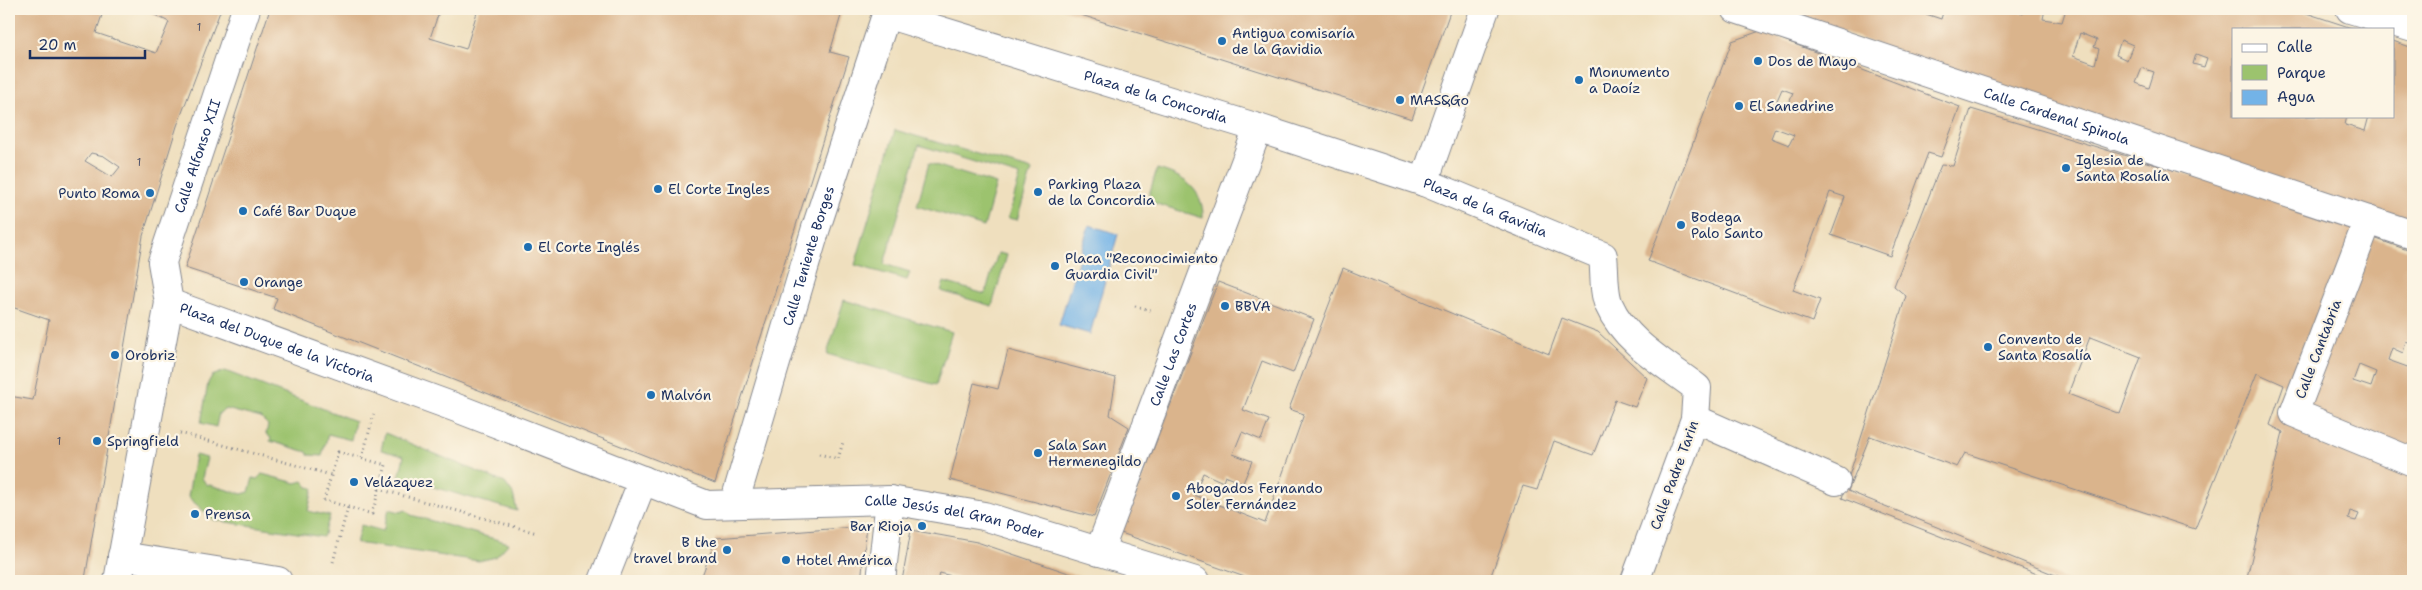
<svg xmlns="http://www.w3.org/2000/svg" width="2422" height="590" font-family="'Shantell Sans',sans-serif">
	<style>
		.green { fill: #9cc36e; stroke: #5c7966 }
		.water { fill: #73b3e7; stroke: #4771a2 }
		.building { fill: #dab48c; fill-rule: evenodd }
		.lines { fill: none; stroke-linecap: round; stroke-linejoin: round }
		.minor-casing { stroke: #85878e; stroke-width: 30 }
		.path { stroke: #85878e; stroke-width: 3; stroke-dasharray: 1 4; stroke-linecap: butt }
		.minor { stroke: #fff; stroke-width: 28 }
		.poi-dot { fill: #1f6fb2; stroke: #fcf5e5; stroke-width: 2 }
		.labels { text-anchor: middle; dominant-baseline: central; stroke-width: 4.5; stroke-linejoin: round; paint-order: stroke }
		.number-label { font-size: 11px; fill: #4b506a }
		.poi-label { font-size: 14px; fill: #1b2f5e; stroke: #fcf5e5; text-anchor: start }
		.street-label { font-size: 14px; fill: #1b2f5e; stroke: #fcf5e5 }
	</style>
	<rect width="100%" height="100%" fill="#fcf5e5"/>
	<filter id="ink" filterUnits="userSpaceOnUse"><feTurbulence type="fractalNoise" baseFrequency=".02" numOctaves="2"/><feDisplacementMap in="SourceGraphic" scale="10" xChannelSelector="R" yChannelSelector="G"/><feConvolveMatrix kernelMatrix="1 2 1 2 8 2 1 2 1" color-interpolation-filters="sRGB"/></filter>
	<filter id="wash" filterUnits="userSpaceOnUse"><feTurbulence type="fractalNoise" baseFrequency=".0096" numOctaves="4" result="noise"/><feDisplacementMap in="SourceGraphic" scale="20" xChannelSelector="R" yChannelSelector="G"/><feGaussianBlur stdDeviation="1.12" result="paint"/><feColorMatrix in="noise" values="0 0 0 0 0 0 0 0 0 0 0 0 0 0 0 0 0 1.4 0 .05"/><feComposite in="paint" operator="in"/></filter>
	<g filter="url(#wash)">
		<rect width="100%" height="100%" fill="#efdfbe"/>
		<path class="green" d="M895 130 1032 170 1017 220 1008 218 1020 176 919 145 884 264 910 272 907 280 855 265Z
			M929 163 996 184 984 227 917 206Z
			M1157 169C1181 175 1204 188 1203 218L1147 201Z
			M998 253 1007 255 992 306 941 291 944 282 985 294Z
			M844 300 952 332 936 385 827 354Z
			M225 371 355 421 351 440 328 434 322 456 309 455 307 452 270 441 271 438 266 434 268 425 261 418 226 409 219 413 216 427 201 423 208 383 212 376Z
			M385 433 505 483 513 494 517 511 419 483 413 484 411 481 399 478 404 456 381 450Z
			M195 455 207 458 202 478 206 484 242 494 249 492 253 478 257 479 262 474 296 483 303 481 308 487 313 488 308 511 330 516 323 537 214 520 188 497Z
			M389 509 400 512 406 510 411 515 509 543 496 557 479 561 356 543 361 525 383 531Z"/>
		<path class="water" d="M1089 225 1118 234 1090 334 1059 325Z"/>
		<g id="blocks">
			<path class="building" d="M9 9H104L96 33 156 53 169 22 143 9H221L177 126 143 236 85 579 9 581V396L33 400 49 320 9 306ZM91 153 104 156 120 167 112 177 85 161Z
				M270 9H440L430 38 466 49 478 9H843L830 52 849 57 715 483 273 309 277 298 185 268Z
				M1062 9H1451L1412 119Z
				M1785 9H1925L1923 13 1941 19 1944 9H2013L2023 14 2025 9H2045L2043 19 2062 22 2066 9H2294L2355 29H2233V116H2347L2345 125 2365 131 2369 116H2393V41L2413 48V225L1964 78ZM2080 33 2097 40 2094 47 2099 49 2095 64 2073 56ZM2121 40 2133 45 2127 60 2116 55ZM2196 54 2207 58 2204 67 2193 64ZM2142 68 2154 72 2149 88 2136 83Z
				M2378 9H2413V20Z
				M1760 31 1960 107 1941 157 1928 153 1890 256 1831 235 1845 197 1830 192 1793 290 1820 300 1812 322 1648 261 1732 41ZM1782 89 1793 93 1787 109 1775 105ZM1775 128 1794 135 1789 145 1771 138Z
				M1971 109 2358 226 2283 421 2413 474V581H2246L2283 432 2270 425 2284 385 2257 373 2195 529 1965 453 1957 467 1870 436 1848 491 2070 581H2055L1842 498 1906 296 1894 286 1941 165 1953 166ZM2090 337 2141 357 2120 414 2068 394ZM2350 511 2359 514 2356 521 2348 519Z
				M2371 237 2413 252V344L2406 341 2403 353 2392 348 2388 360 2413 369V456L2305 409ZM2359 365 2376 372 2371 387 2353 381Z
				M1343 268 1549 354 1562 318 1598 332 1647 378 1635 407 1615 400 1593 455 1554 441 1537 490 1523 486 1489 581H1256L1121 533 1218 282 1314 319 1293 373 1262 361 1243 410 1269 420 1261 440 1242 432 1233 454 1252 461 1243 483 1225 476 1223 482 1203 473 1194 495 1265 523 1304 414 1289 409Z
				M1008 350 1116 378 1110 415 1129 427 1094 517 950 480 974 383 998 389Z
				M867 526 861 581H700L716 538Z
				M911 530 977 542 1092 581H958L959 578 940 573 938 581H902Z"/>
		</g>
	</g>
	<g filter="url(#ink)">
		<use href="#blocks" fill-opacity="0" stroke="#85878e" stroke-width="1"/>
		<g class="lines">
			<defs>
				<g id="minor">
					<path id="s1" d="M1736 9 2413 235"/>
					<path d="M2350 9 2413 28"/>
					<path id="s2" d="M886 14 1258 128 1424 182 1603 256C1605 271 1603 292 1609 305 1625 342 1667 365 1697 388L1695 419 1635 581"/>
					<path d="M1424 182 1485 9"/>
					<path d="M2368 220 2294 413 2413 462"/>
					<path id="s3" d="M169 303 454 407 707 505 890 500 984 516 1195 581"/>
					<path d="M1695 419 1836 481"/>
					<path id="s4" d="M734 504 816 228 888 9"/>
					<path id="s5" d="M1099 552 1258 128"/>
					<path d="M122 556 278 581"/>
					<path id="s6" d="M118 581 169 303 162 262 246 9"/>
					<path d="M603 581 643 480"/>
					<path d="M881 581 890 500"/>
				</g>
			</defs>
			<use href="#minor" class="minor-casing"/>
			<path class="path" d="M1135 306 1154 311
				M180 433 331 475
				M338 452 386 465 372 514 324 500Z
				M819 454 838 459 843 442
				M362 458 374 414
				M379 489 537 533
				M333 562 348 507"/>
			<use href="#minor" class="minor"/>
		</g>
	</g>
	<g class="poi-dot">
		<circle cx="1222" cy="41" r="5"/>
		<circle cx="1758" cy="61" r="5"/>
		<circle cx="1579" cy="80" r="5"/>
		<circle cx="1400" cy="100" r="5"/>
		<circle cx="1739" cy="106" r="5"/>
		<circle cx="2066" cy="168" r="5"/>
		<circle cx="658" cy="189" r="5"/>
		<circle cx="1038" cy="192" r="5"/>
		<circle cx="150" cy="193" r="5"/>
		<circle cx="243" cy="211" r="5"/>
		<circle cx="1681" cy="225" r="5"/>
		<circle cx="528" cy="247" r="5"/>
		<circle cx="1055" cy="266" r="5"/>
		<circle cx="244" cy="282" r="5"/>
		<circle cx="1225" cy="306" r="5"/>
		<circle cx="1988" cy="347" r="5"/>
		<circle cx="115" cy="355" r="5"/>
		<circle cx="651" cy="395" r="5"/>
		<circle cx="97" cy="441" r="5"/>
		<circle cx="1038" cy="453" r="5"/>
		<circle cx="354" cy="482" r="5"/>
		<circle cx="1176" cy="496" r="5"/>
		<circle cx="195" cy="514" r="5"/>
		<circle cx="922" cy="526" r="5"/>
		<circle cx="727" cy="550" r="5"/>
		<circle cx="786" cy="560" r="5"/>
	</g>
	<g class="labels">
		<g class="number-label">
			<text x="199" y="27">1</text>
			<text x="139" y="162">1</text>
			<text x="59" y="441">1</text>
		</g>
		<g class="poi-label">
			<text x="1232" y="33">Antigua comisaría<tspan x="1232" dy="16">de la Gavidia</tspan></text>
			<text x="1768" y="61">Dos de Mayo</text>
			<text x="1589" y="72">Monumento<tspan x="1589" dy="16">a Daoíz</tspan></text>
			<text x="1410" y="100">MAS&amp;Go</text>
			<text x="1749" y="106">El Sanedrine</text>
			<text x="2076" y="160">Iglesia de<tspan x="2076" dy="16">Santa Rosalía</tspan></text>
			<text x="1048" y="184">Parking Plaza<tspan x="1048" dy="16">de la Concordia</tspan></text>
			<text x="668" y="189">El Corte Ingles</text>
			<text x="140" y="193" text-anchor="end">Punto Roma</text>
			<text x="253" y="211">Café Bar Duque</text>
			<text x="1691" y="217">Bodega<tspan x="1691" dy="16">Palo Santo</tspan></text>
			<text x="538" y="247">El Corte Inglés</text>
			<text x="1065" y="258">Placa "Reconocimiento<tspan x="1065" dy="16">Guardia Civil"</tspan></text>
			<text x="254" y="282">Orange</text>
			<text x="1235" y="306">BBVA</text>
			<text x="1998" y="339">Convento de<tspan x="1998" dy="16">Santa Rosalía</tspan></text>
			<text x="125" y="355">Orobriz</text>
			<text x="661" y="395">Malvón</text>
			<text x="107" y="441">Springfield</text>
			<text x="1048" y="445">Sala San<tspan x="1048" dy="16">Hermenegildo</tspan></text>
			<text x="364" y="482">Velázquez</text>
			<text x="1186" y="488">Abogados Fernando<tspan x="1186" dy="16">Soler Fernández</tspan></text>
			<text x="205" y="514">Prensa</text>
			<text x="912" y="526" text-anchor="end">Bar Rioja</text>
			<text x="717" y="542" text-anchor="end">B the<tspan x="717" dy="16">travel brand</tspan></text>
			<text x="796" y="560">Hotel América</text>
		</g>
		<g class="street-label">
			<text stroke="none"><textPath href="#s2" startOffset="282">Plaza de la Concordia</textPath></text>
			<text stroke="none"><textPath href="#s1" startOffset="338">Calle Cardenal Spinola</textPath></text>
			<text stroke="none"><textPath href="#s6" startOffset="436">Calle Alfonso XII</textPath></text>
			<text stroke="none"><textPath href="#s2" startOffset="630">Plaza de la Gavidia</textPath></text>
			<text stroke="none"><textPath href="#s4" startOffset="259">Calle Teniente Borges</textPath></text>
			<text stroke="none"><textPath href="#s3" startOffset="115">Plaza del Duque de la Victoria</textPath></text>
			<text transform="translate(2318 349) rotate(-69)">Calle Cantabria</text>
			<text stroke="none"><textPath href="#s5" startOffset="211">Calle Las Cortes</textPath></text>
			<text transform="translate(1674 475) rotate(-70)">Calle Padre Tarin</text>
			<text stroke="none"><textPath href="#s3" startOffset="824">Calle Jesús del Gran Poder</textPath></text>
		</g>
	</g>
	<rect width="2422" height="590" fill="none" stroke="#fcf5e5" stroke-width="30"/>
	<rect x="2232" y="28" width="162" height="90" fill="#fcf5e5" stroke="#a2a6af"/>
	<rect x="2242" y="44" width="25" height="8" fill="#ffffff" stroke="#a2a6af"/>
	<text x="2277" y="52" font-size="15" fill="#1b2f5e">Calle</text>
	<rect x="2242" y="65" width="25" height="15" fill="#9cc36e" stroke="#a2a6af"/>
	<text x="2277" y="78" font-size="15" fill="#1b2f5e">Parque</text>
	<rect x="2242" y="90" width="25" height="15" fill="#73b3e7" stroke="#a2a6af"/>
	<text x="2277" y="102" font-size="15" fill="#1b2f5e">Agua</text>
	<path d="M30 50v8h115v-8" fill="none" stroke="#1b2f5e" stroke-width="2.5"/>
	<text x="38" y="50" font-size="15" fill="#1b2f5e" stroke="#fcf5e5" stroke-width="4" paint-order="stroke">20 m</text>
</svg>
